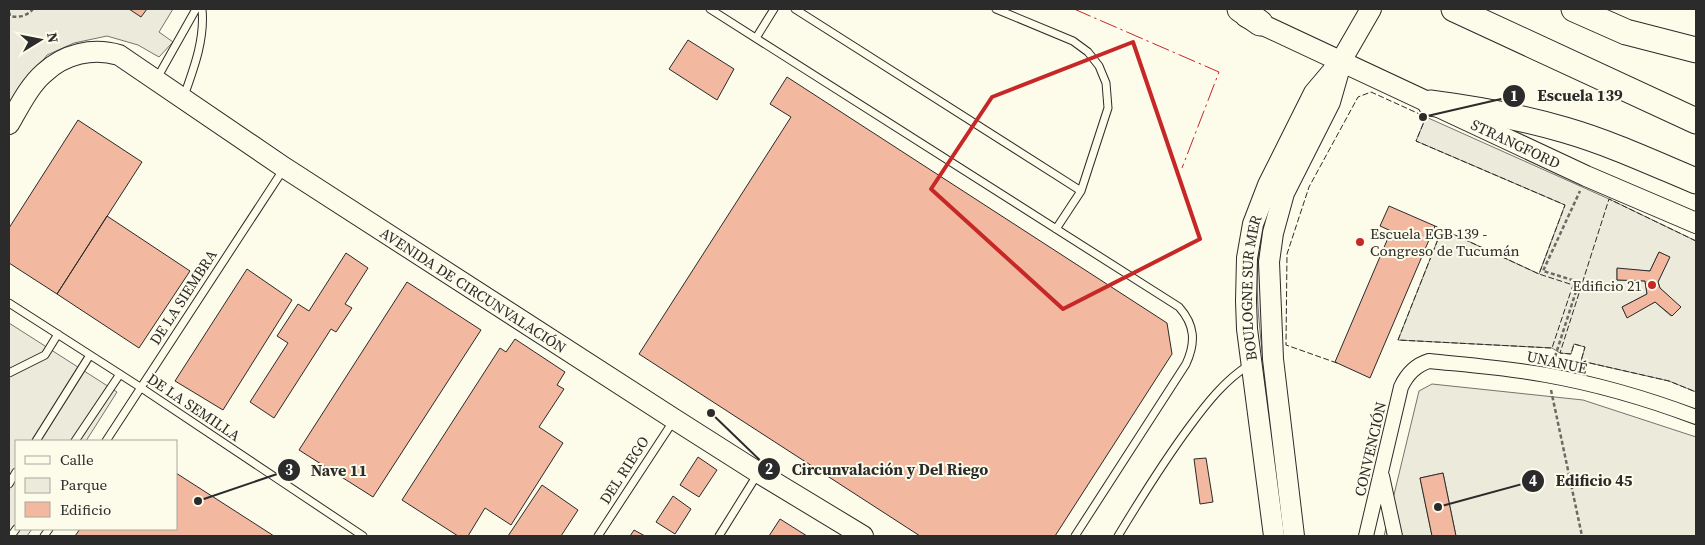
<svg xmlns="http://www.w3.org/2000/svg" width="1705" height="545" font-family="'Source Serif 4',serif">
	<style>
		.green { fill: #ecebdb; stroke: #74746e; fill-rule: evenodd }
		.parking { fill: #eceadb; stroke: #74746e }
		.building { fill: #f2b8a0; stroke: #2b2b2b }
		.lines { fill: none; stroke-linecap: round; stroke-linejoin: round }
		.lane-casing { stroke: #2b2b2b; stroke-width: 9 }
		.street-casing { stroke: #2b2b2b; stroke-width: 16 }
		.secondary-casing { stroke: #2b2b2b; stroke-width: 22 }
		.highway-casing { stroke: #2b2b2b; stroke-width: 27 }
		.path { stroke: #6a6964; stroke-width: 2.5; stroke-dasharray: 4 2.5; stroke-linecap: butt }
		.lane { stroke: #fdfbea; stroke-width: 7 }
		.street { stroke: #fdfbea; stroke-width: 14 }
		.secondary { stroke: #fdfbea; stroke-width: 20 }
		.highway { stroke: #fdfbea; stroke-width: 25 }
		.fence { stroke: #2b2b2b; stroke-width: 1; stroke-dasharray: 6 2.5; stroke-linecap: butt }
		.power { stroke: #c62828; stroke-width: 1; stroke-dasharray: 18 4 2.5 4; stroke-linecap: butt }
		.marked { fill: none; stroke: #c62828; stroke-width: 4; stroke-linejoin: round }
		.poi-dot { fill: #c62828; stroke: #fdfbea; stroke-width: 2 }
		.labels { text-anchor: middle; dominant-baseline: central; stroke-width: 4; stroke-linejoin: round; paint-order: stroke }
		.street-label { font-size: 15px; fill: #2b2b2b; stroke: #fdfbea }
		.poi-label { font-size: 15px; fill: #2b2b2b; stroke: #fdfbea; text-anchor: start }
		.leader { fill: none; stroke: #2b2b2b; stroke-width: 2 }
		.callout-dot { fill: #2b2b2b; stroke: #fdfbea; stroke-width: 2 }
		.mark-label { font-size: 15px; text-anchor: middle; font-weight: bold; fill: #fff }
		.callout-label { font-size: 16px; text-anchor: middle; font-weight: bold; fill: #2b2b2b; stroke: #fdfbea; stroke-width: 4; stroke-linejoin: round; paint-order: stroke }
	</style>
	<rect width="100%" height="100%" fill="#fdfbea"/>
	<path class="green" d="M9 9H173L159 32 173 42 159 57 138 45 107 36 74 43 47 55 9 109Z
		M1318 101 1264 231 1259 268 1267 369 1287 536H1282C1275 475 1267 413 1262 351 1258 311 1253 270 1263 230 1274 187 1299 142 1318 101Z
		M1426 117 1609 199 1696 241V392L1669 381 1581 361 1585 347 1574 344 1571 354 1560 353 1552 348 1398 340 1442 229 1539 274 1565 205 1416 141ZM1659 252 1669 257 1658 282 1660 288 1680 307 1671 316 1655 302 1627 317 1622 307 1647 294 1645 281 1617 280V269L1650 271Z
		M1432 384 1583 400 1696 437V536H1456L1443 473 1420 478 1432 536H1384L1419 391Z"/>
	<path class="parking" d="M9 323 117 392 86 441H16V529H32L27 536H9Z"/>
	<path class="building" d="M129 9H147L141 17Z
		M688 40 734 69 717 100 669 69Z
		M787 77 1167 323 1172 354 1055 536H920L639 354 791 117 770 104Z
		M78 120 142 162 57 294 9 263V228Z
		M1389 206 1435 226 1370 378 1335 362 1391 231 1380 226Z
		M107 216 190 271 139 348 57 294Z
		M1659 252 1670 257 1658 282 1660 288 1681 307 1672 316 1655 302 1627 318 1622 307 1647 294 1645 281 1617 280V268L1650 271Z
		M346 253 368 268 345 304 352 308 336 332 331 329 274 418 250 402 288 343 277 336 298 304 309 311Z
		M247 269 292 300 223 410 175 381Z
		M407 282 481 330 373 497 299 450Z
		M515 339 565 372 557 385 564 389 539 427 563 443 511 525 485 508 468 536H458L402 500 500 348 506 352Z
		M698 457 717 470 699 497 680 485Z
		M1206 458 1213 502 1200 504 1194 459Z
		M176 473 274 536H75L80 529H176Z
		M1443 473 1456 536H1432L1420 478Z
		M542 485 578 510 561 536H508Z
		M673 496 691 509 675 534 656 522Z
		M780 519 807 536H769Z
		M634 530 645 536H630Z"/>
	<g class="lines">
		<defs>
			<path id="lane" d="M710 9 1179 307C1195 325 1196 342 1186 364L1075 536
				M795 9 1081 191
				M996 9 1073 41 1088 52 1099 66 1106 83 1108 108 1081 191 1056 229
				M756 38 774 9
				M156 80 196 9
				M184 96C194 68 205 39 202 9
				M9 303 140 387 363 536
				M9 373 45 355 58 334
				M36 441 90 355
				M75 441 120 374
				M106 441 283 170
				M9 484 16 472
				M11 536 16 529
				M44 536 49 529
				M598 536 674 420
				M719 536 757 475
				M1118 536C1141 498 1164 461 1190 426 1207 403 1225 380 1249 365"/>
			<path id="street" d="M1382 476 1395 536
				M1366 536 1401 387C1407 374 1416 365 1429 361 1468 365 1508 368 1546 375 1597 384 1648 399 1696 417"/>
			<g id="secondary">
				<path id="s1" d="M1246 17 1586 176 1696 223"/>
				<path id="s2" d="M9 124C19 107 29 86 44 73 64 54 93 47 119 55L285 168 674 419 759 473 863 536"/>
				<path id="s3" d="M1274 536 1247 329 1246 301 1247 258 1253 224 1268 185 1314 93 1341 61 1371 9"/>
				<path d="M1294 536 1273 359 1269 262 1273 233 1284 193 1330 102 1340 67"/>
			</g>
			<path id="highway" d="M1240 9 1260 23
				M1454 9 1696 121
				M1574 9 1626 32 1696 50
				M1430 103C1476 109 1521 117 1565 130 1610 143 1653 163 1696 181"/>
		</defs>
		<use href="#lane" class="lane-casing"/>
		<use href="#street" class="street-casing"/>
		<use href="#secondary" class="secondary-casing"/>
		<use href="#highway" class="highway-casing"/>
		<path class="path" d="M9 12 10 16C19 18 27 16 33 9
			M1553 363 1579 282 1543 271 1580 191
			M1551 390 1582 536"/>
		<use href="#lane" class="lane"/>
		<use href="#street" class="street"/>
		<use href="#secondary" class="secondary"/>
		<use href="#highway" class="highway"/>
		<path class="fence" d="M1434 229 1435 226 1442 229 1539 274 1573 285 1552 348 1398 340 1442 229
			M1696 241 1609 199 1560 353 1571 354 1574 344 1585 347 1581 361 1669 381 1696 392
			M1337 363 1286 345 1287 254 1309 187 1358 97 1371 92 1426 117 1416 141 1565 205 1539 274"/>
		<path class="power" d="M1074 9 1219 72 1182 168"/>
	</g>
	<path class="marked" d="M1133 42 1200 239 1063 309 931 189 992 97Z"/>
	<g class="poi-dot">
		<circle cx="1360" cy="242" r="5"/>
		<circle cx="1652" cy="285" r="5"/>
	</g>
	<g class="labels">
		<g class="street-label">
			<text stroke="none"><textPath href="#s1" startOffset="298">STRANGFORD</textPath></text>
			<text stroke="none"><textPath href="#s3" startOffset="250">BOULOGNE SUR MER</textPath></text>
			<text stroke="none"><textPath href="#s2" startOffset="568">AVENIDA DE CIRCUNVALACIÓN</textPath></text>
			<text transform="translate(183 297) rotate(-57)">DE LA SIEMBRA</text>
			<text transform="translate(1557 362) rotate(12)">UNANUÉ</text>
			<text transform="translate(194 407) rotate(34)">DE LA SEMILLA</text>
			<text transform="translate(1370 449) rotate(-77)">CONVENCIÓN</text>
			<text transform="translate(624 470) rotate(-57)">DEL RIEGO</text>
		</g>
		<g class="poi-label">
			<text x="1370" y="233">Escuela EGB 139 -<tspan x="1370" dy="17">Congreso de Tucumán</tspan></text>
			<text x="1642" y="285" text-anchor="end">Edificio 21</text>
		</g>
	</g>
	<path class="leader" d="M1423 117L1514 96M711 413L769 469M198 501L289 470M1438 507L1533 481"/>
	<g class="callout-dot">
		<circle cx="1423" cy="117" r="5"/>
		<circle cx="711" cy="413" r="5"/>
		<circle cx="198" cy="501" r="5"/>
		<circle cx="1438" cy="507" r="5"/>
		<circle cx="1514" cy="96" r="12"/>
		<circle cx="769" cy="469" r="12"/>
		<circle cx="289" cy="470" r="12"/>
		<circle cx="1533" cy="481" r="12"/>
	</g>
	<g class="mark-label">
		<text x="1514" y="101">1</text>
		<text x="769" y="474">2</text>
		<text x="289" y="475">3</text>
		<text x="1533" y="486">4</text>
	</g>
	<g class="callout-label">
		<text x="1580" y="101">Escuela 139</text>
		<text x="890" y="475">Circunvalación y Del Riego</text>
		<text x="339" y="476">Nave 11</text>
		<text x="1594" y="486">Edificio 45</text>
	</g>
	<rect width="1705" height="545" fill="none" stroke="#2b2b2b" stroke-width="20"/>
	<rect x="15" y="440" width="162" height="90" fill="#fdfbea" stroke="#a9a89e"/>
	<rect x="25" y="456" width="25" height="8" fill="#fdfbea" stroke="#a9a89e"/>
	<text x="60" y="465" font-size="15" fill="#2b2b2b">Calle</text>
	<rect x="25" y="478" width="25" height="15" fill="#ecebdb" stroke="#a9a89e"/>
	<text x="60" y="490" font-size="15" fill="#2b2b2b">Parque</text>
	<rect x="25" y="502" width="25" height="15" fill="#f2b8a0" stroke="#a9a89e"/>
	<text x="60" y="515" font-size="15" fill="#2b2b2b">Edificio</text>
	<g transform="translate(40 40) rotate(80)" stroke="#fdfbea" stroke-width="4" paint-order="stroke">
	<path d="M0-4L9 19L0 12L-9 19Z" fill="#2b2b2b"/>
	<text y="-8" font-size="14" font-weight="bold" text-anchor="middle" fill="#2b2b2b">N</text>
	</g>
</svg>
